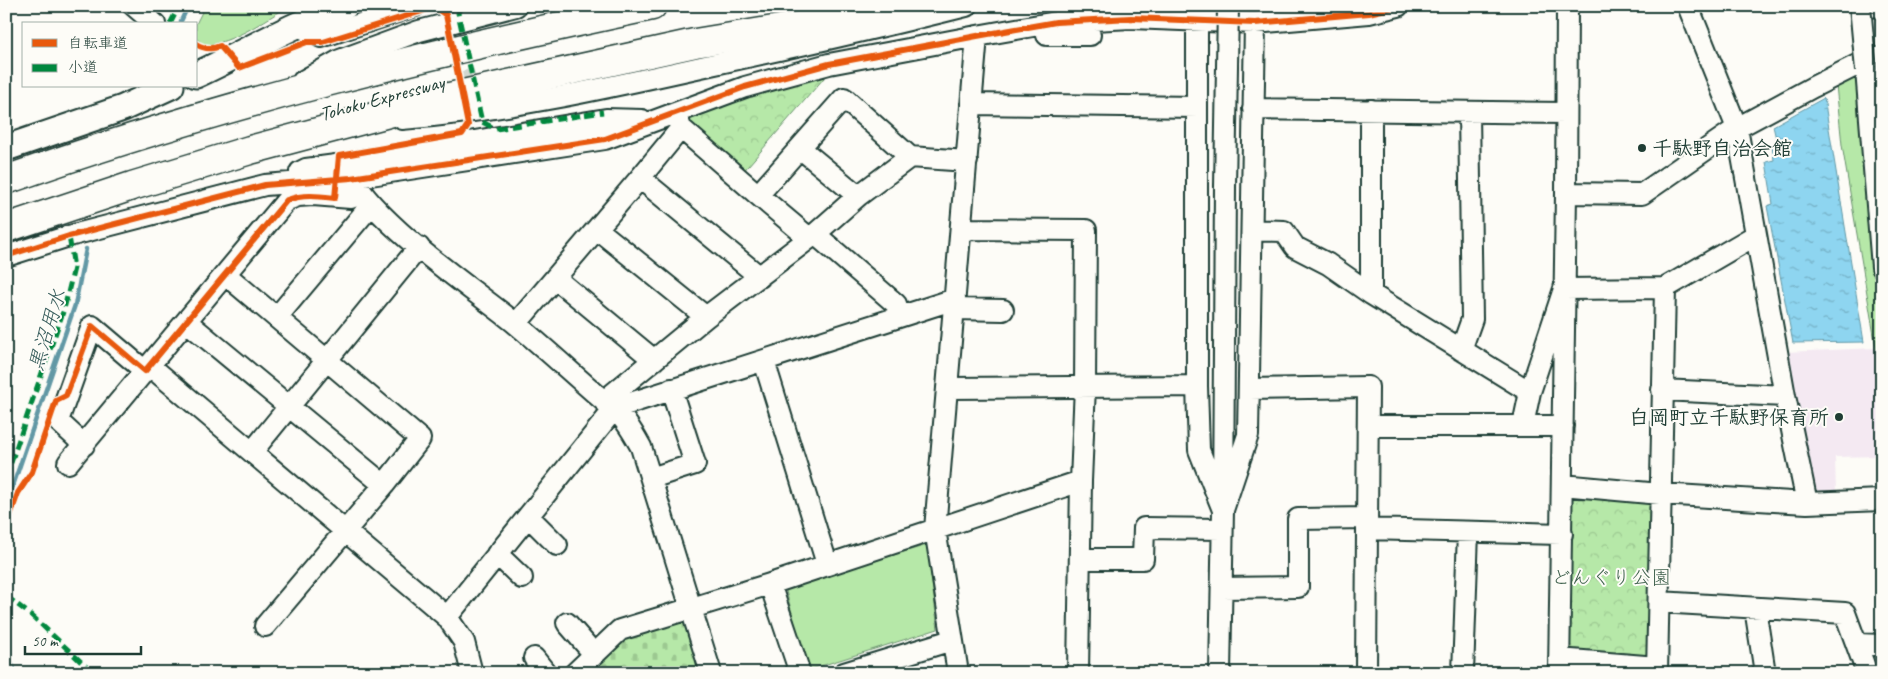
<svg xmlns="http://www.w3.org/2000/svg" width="1888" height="679" font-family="Caveat,'Klee One',sans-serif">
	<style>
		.built { fill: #f4e9f2 }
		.grass { fill: #b6e8a8; stroke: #6a926e }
		.forest { fill: url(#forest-crowns); stroke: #6a926e }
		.cemetery { fill: url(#cemetery-stones); stroke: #6a926e }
		.water { fill: url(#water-ripples); stroke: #6298a5 }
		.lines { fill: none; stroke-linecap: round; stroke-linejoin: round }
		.stream { stroke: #6298a5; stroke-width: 4.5 }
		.minor-tunnel { stroke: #d1d6d0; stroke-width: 20; stroke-dasharray: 20 10; stroke-linecap: butt }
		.minor-casing { stroke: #1f3d34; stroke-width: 24 }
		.major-casing { stroke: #1f3d34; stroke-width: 29 }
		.highway-casing { stroke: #1f3d34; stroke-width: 31 }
		.minor { stroke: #fdfcf7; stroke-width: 20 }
		.major { stroke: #fdfcf7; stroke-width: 25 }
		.highway { stroke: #fdfcf7; stroke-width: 28 }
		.minor-bridge-casing { stroke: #1f3d34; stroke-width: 24; stroke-linecap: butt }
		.minor-bridge { stroke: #fdfcf7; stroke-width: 20 }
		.quiet { stroke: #00873e; stroke-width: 5; stroke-dasharray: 10 5; stroke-linecap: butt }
		.cycleway-casing { stroke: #fdfcf7; stroke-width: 9 }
		.cycleway { stroke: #e8590c; stroke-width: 6 }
		.poi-dot { fill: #1f3d34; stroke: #fdfcf7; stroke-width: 2 }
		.labels { text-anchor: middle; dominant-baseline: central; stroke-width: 4; stroke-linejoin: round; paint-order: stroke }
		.street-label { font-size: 20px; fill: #1f3d34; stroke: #fdfcf7 }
		.poi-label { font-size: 20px; font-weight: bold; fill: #1f3d34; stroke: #fdfcf7; text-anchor: start }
		.park-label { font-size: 20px; fill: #3d5f4b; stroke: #fdfcf7 }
		.water-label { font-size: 21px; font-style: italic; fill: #355b5a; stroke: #fdfcf7 }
	</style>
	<defs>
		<pattern id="forest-crowns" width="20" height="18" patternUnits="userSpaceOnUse" patternTransform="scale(1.25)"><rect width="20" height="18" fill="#b6e8a8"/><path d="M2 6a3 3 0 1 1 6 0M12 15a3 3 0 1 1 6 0" fill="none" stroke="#9cc891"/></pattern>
		<pattern id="cemetery-stones" width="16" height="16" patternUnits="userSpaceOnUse" patternTransform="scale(1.25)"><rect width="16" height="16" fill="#b6e8a8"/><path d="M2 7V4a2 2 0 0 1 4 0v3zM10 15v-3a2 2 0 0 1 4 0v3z" fill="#9cc891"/></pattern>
		<pattern id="water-ripples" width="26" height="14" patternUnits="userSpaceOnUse" patternTransform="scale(1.25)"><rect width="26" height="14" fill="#8ed5f0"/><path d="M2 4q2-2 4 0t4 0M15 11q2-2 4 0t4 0" fill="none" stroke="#73aec3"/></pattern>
	</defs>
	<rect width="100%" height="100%" fill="#fdfcf7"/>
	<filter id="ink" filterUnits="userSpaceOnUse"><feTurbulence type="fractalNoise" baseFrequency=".02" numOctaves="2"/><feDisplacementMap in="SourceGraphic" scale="10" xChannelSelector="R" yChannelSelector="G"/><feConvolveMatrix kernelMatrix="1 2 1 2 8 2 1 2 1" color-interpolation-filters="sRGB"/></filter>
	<g filter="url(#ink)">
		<path class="built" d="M1876 348 1882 379V456L1835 457 1836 494 1817 495 1810 491 1785 352Z"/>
		<path class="grass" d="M205 6H289C265 20 232 44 204 45L196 38V24Z
			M1859 73 1882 330V369L1880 371 1842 145 1836 85Z
			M927 545 938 629 808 670 785 588Z"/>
		<path class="forest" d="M821 74 824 78 742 173 684 117 751 94Z
			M1575 495 1646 498 1653 505 1652 653 1645 658 1574 654 1570 649 1571 497Z"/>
		<path class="cemetery" d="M688 618 704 673H593L589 667 622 634Z"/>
		<path class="water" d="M1824 98 1864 342 1793 343 1767 206 1773 204 1766 162 1774 160 1772 145 1777 143 1773 126Z"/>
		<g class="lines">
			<path class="stream" d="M181 21 188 6
				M6 506 75 305 86 249
				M6 653 16 673"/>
			<path class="minor-tunnel" d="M451 12 476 126"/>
			<defs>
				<path id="minor" d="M134 6 155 24
					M1688 6 1737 128 1785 396 1807 503
					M1866 6 1882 7
					M1164 9 1195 6
					M1197 21V386L1199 450 1223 510
					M296 25 321 37 415 6
					M1047 35H1090
					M1866 70 1882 267
					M303 81 340 60 419 31 516 6
					M971 104 1197 107
					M1253 109 1566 113
					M677 116 681 128 758 195 809 238
					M402 119C503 111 602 89 701 67 789 48 878 28 966 6
					M642 120 606 119 361 160 351 163 349 168C361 214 476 291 516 324 546 349 575 376 604 401 621 412 631 429 641 447L711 673
					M800 148 858 196
					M300 172 306 169 351 163
					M640 178 760 277
					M1566 193 1642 194 1737 128 1813 87 1871 58H1882
					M758 195 844 98 910 157
					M597 229 706 317
					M962 229 1086 230 1085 386 1081 481 1078 673
					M1252 230 1284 231 1295 247 1328 264 1371 294 1530 392
					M815 234 896 304 899 315
					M6 256 69 236 265 185 351 178 605 139 745 87 829 64 977 36 1056 22 1131 18 1255 23 1369 13 1398 6
					M226 275 420 439 384 485 265 626
					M555 278 654 360
					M1371 294V110
					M954 309 1003 310
					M277 317 371 205
					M187 322 384 485
					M516 324 640 178 681 128
					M1461 350 1472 319 1469 112
					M764 361 827 564
					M150 366 447 617 464 642 472 673
					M947 388 1197 386
					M1250 389 1368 387 1366 673
					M1662 390 1785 396
					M604 401 706 317 815 234 858 196 910 157 967 161
					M1523 425 1530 392 1564 289 1665 288 1756 235
					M1368 426H1563
					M84 445 58 421 92 326 145 371
					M252 452 419 247
					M68 463 287 200 298 196 313 195 351 198 362 193
					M651 478 695 464 671 389
					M1562 485 1660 494 1807 503 1882 500
					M1223 510 1248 435 1255 23
					M528 516 557 545
					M1367 529 1562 534
					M497 554 522 578
					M1080 559H1143L1144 528 1222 529
					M770 584 800 673
					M1222 588 1298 587V519L1367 518
					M1659 602 1845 613 1867 673
					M1755 608 1765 673
					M447 617 615 408 955 299
					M567 623 594 654
					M1857 644 1882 645
					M534 658 546 673
					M1559 659 1657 667
					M575 673 620 630 770 584 1081 481
					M844 673 952 640
					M958 673 935 529 977 36
					M1220 673 1223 510 1225 187
					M1463 673 1468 532
					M1559 673 1566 193 1567 6
					M1657 673 1665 288"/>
				<path id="major" d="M196 75C246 52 293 23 345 6
					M6 148 123 108 171 86"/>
				<path id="highway" d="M6 180C216 105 434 52 652 6
					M6 228 132 186 250 150 445 98 695 43 922 6"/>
			</defs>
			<use href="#minor" class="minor-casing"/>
			<use href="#major" class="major-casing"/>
			<use href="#highway" class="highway-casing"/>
			<use href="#minor" class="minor"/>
			<use href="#major" class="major"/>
			<use href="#highway" class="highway"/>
			<defs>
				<path id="minor-bridge" d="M1860 6 1866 70
					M1225 187 1228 6"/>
			</defs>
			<use href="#minor-bridge" class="minor-bridge-casing"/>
			<use href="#minor-bridge" class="minor-bridge"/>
			<path class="quiet" d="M461 6 458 13 482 122 496 129 603 112
				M67 8 69 6
				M170 24 179 6
				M6 477 64 309 74 268 69 236
				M6 596 31 615 93 673
				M6 672 7 673"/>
			<defs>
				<path id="cycleway" d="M6 256 69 236 265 185 351 178 605 139 745 87 829 64 977 36 1056 22 1131 18 1255 23 1369 13 1398 6
					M6 527 18 493 32 472 56 401 66 396 92 326 145 371 287 200C304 194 318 196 335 198L339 156 462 134 468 125 446 15 435 7 323 42H307L239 68 220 46C211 50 204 49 196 44"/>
			</defs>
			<use href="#cycleway" class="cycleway-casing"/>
			<use href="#cycleway" class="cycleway"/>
		</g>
	</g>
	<g class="poi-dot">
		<circle cx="1642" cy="148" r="5"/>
		<circle cx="1839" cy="417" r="5"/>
	</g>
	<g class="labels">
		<g class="street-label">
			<text transform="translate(382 98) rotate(-15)">Tohoku Expressway</text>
		</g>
		<g class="poi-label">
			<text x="1652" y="148">千駄野自治会館</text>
			<text x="1829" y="417" text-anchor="end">白岡町立千駄野保育所</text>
		</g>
		<g class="park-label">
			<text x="1611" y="577">どんぐり公園</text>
		</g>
		<g class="water-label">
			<text transform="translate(47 330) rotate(-73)">黒沼用水</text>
		</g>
	</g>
	<rect width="1888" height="679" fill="none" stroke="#fdfcf7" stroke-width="25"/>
	<rect x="12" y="12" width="1863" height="654" fill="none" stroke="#1f3d34" stroke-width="2" filter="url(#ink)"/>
	<rect x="22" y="22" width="175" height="65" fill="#fdfcf7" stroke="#a4b0a9"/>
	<rect x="32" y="39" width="25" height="8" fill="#e8590c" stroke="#a4b0a9"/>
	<text x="68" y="48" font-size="15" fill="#1f3d34">自転車道</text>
	<rect x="32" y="64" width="25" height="8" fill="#00873e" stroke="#a4b0a9"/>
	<text x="68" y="72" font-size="15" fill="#1f3d34">小道</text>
	<path d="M25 646v8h116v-8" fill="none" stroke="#1f3d34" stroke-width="2.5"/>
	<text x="32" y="646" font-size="15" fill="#1f3d34" stroke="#fdfcf7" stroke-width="4" paint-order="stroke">50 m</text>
</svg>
